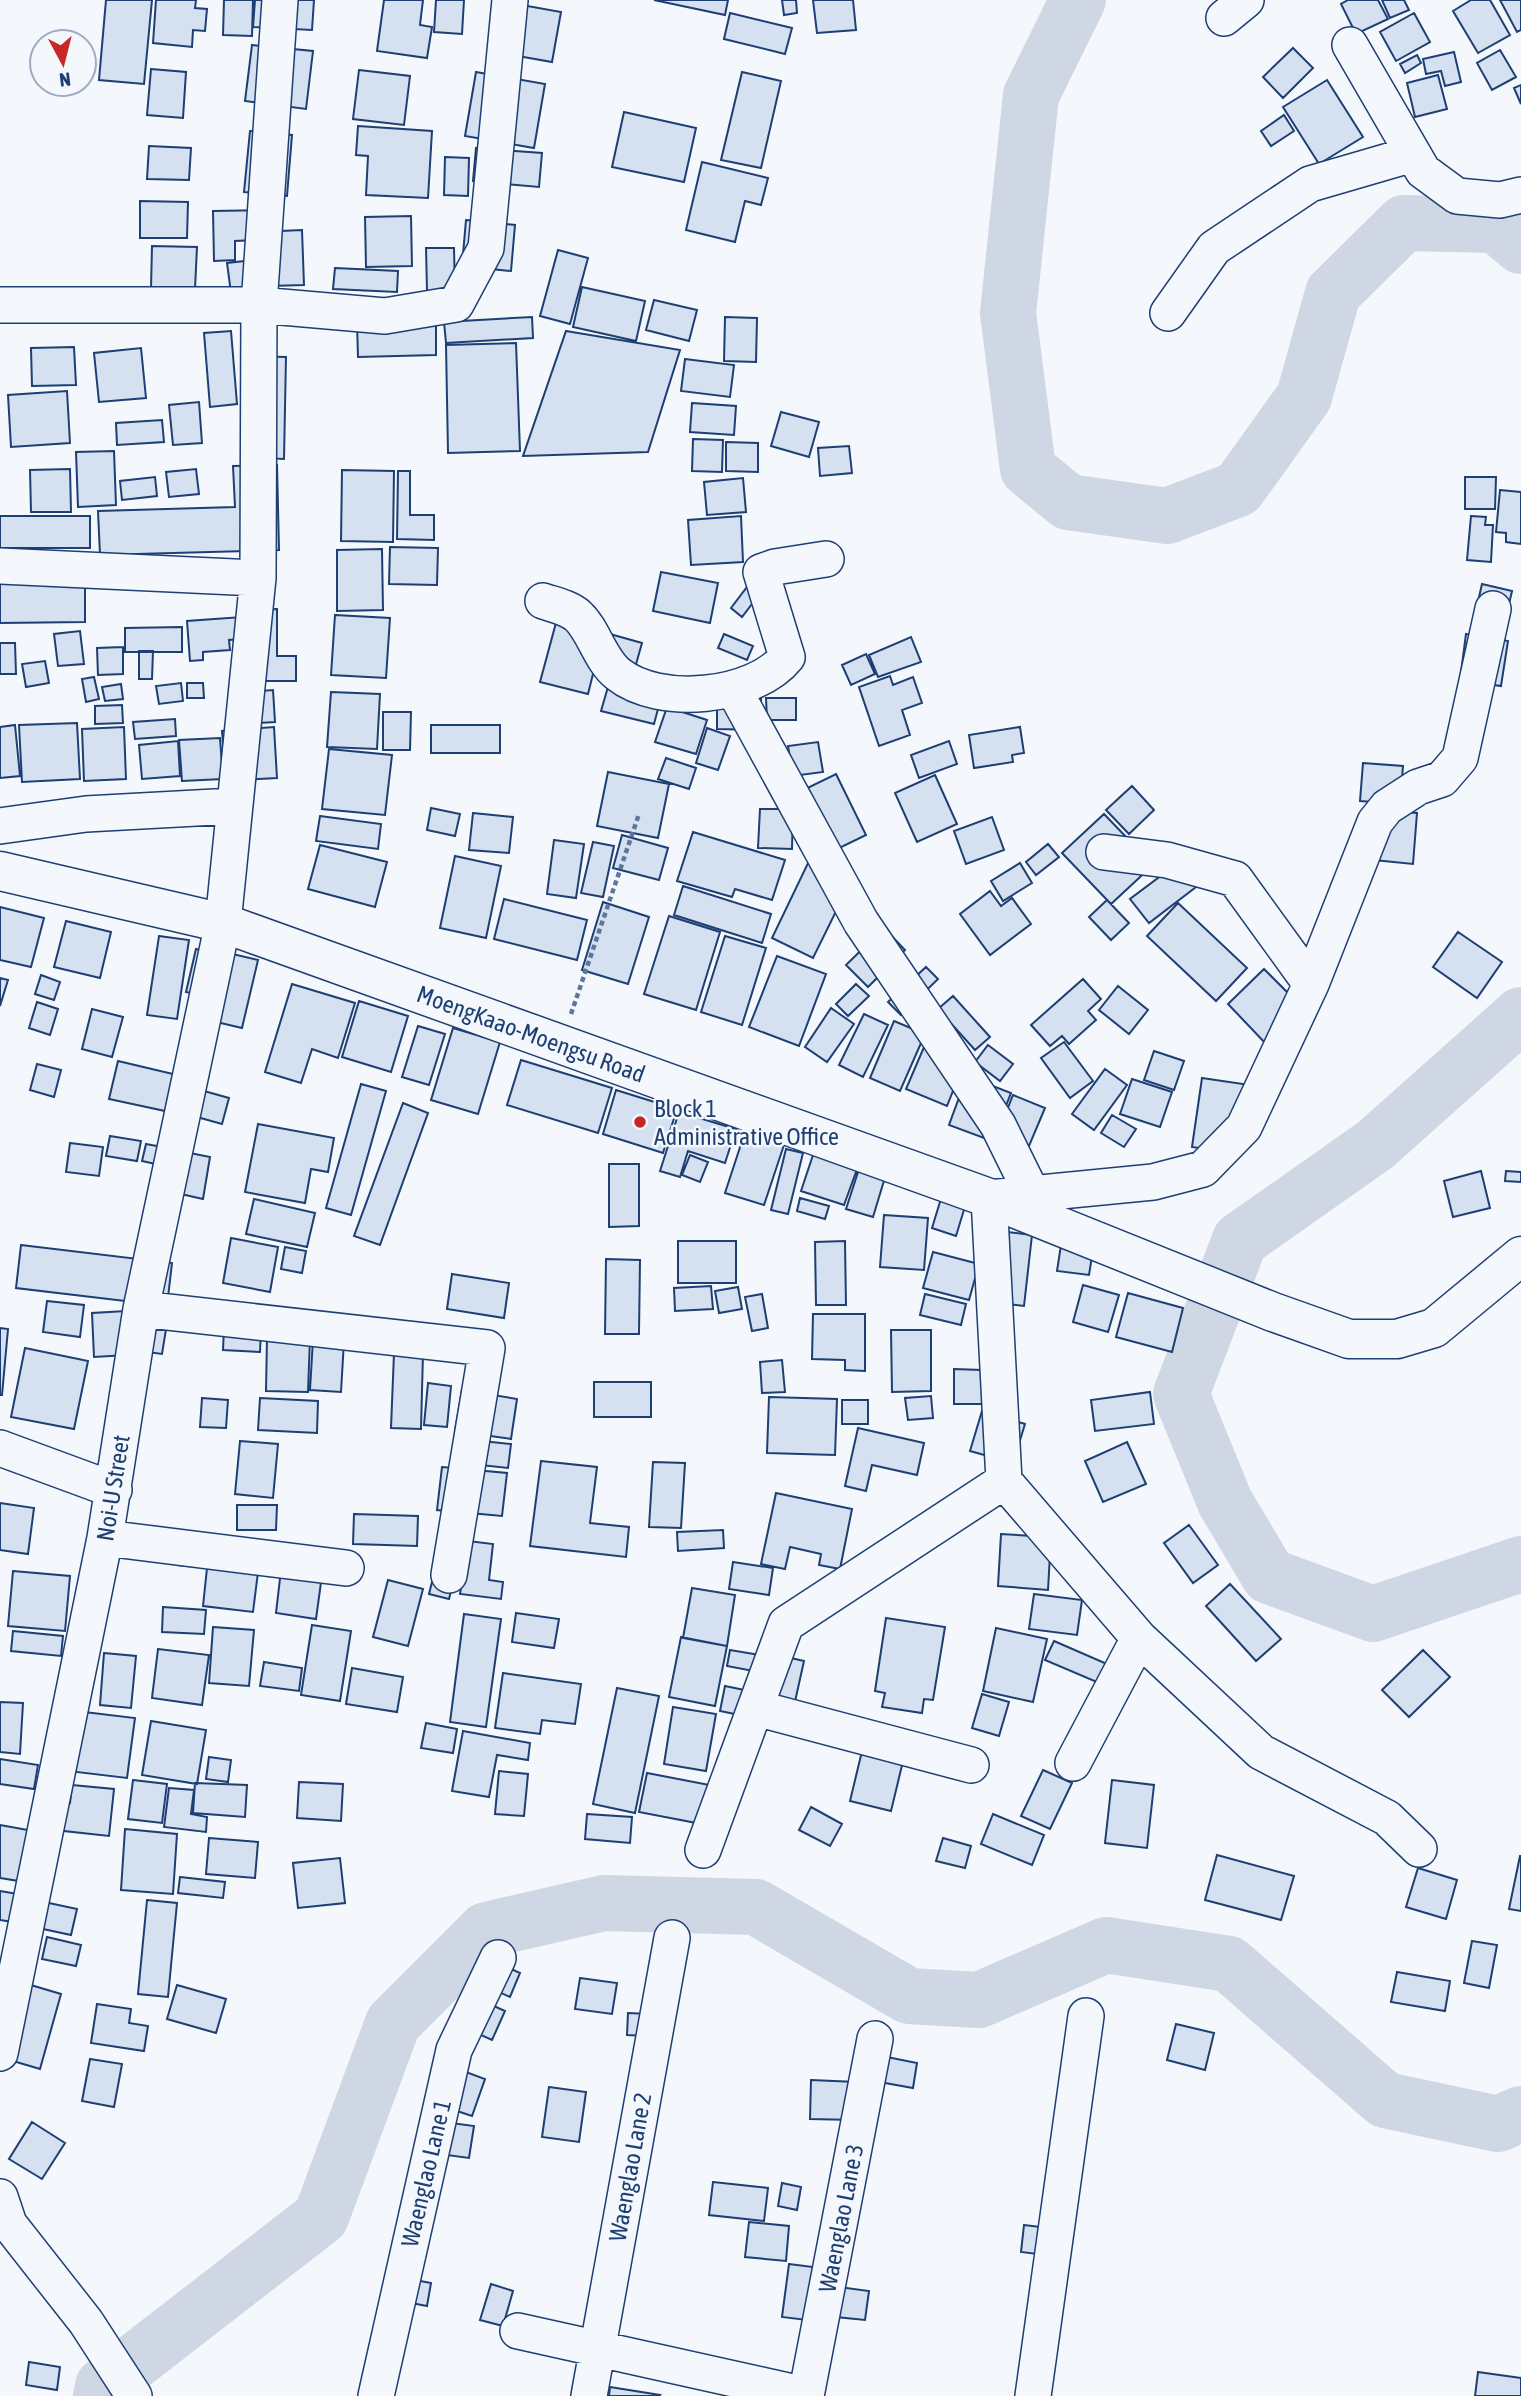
<svg xmlns="http://www.w3.org/2000/svg" width="1521" height="2396" font-family="'Asap Condensed',sans-serif">
	<style>
		.lines { fill: none; stroke-linecap: round; stroke-linejoin: round }
		.river { stroke: #cfd7e4; stroke-width: 56 }
		.building { fill: #d5e0f0; stroke: #1d3f73; stroke-width: 2 }
		.minor-casing { stroke: #1d3f73; stroke-width: 38 }
		.major-casing { stroke: #1d3f73; stroke-width: 41 }
		.path { stroke: #5e769c; stroke-width: 4.5; stroke-dasharray: 5 3.5; stroke-linecap: butt }
		.minor { stroke: #f4f7fb; stroke-width: 35 }
		.major { stroke: #f4f7fb; stroke-width: 38 }
		.poi-dot { fill: #c62828; stroke: #f4f7fb; stroke-width: 2.5 }
		.labels { text-anchor: middle; dominant-baseline: central; stroke-width: 5; stroke-linejoin: round; paint-order: stroke }
		.street-label { font-size: 24px; fill: #1d3f73; stroke: #f4f7fb }
		.poi-label { font-size: 24px; fill: #1d3f73; stroke: #f4f7fb; text-anchor: start }
	</style>
	<rect width="100%" height="100%" fill="#f4f7fb"/>
	<g class="lines">
		<path class="river" d="M1078 0 1031 95 1008 313 1028 469 1068 502 1167 516 1238 489 1304 397 1333 293 1404 223 1496 225 1521 246
			M1521 1015 1375 1145 1240 1240 1181 1394 1225 1502 1269 1576 1373 1614 1521 1564
			M101 2396 103 2386 321 2217 393 2023 486 1930 604 1903 756 1907 909 1996 979 2000 1106 1945 1229 1964 1385 2100 1498 2124 1521 2114"/>
	</g>
	<path class="building" d="M106 0H152L144 84 99 80Z
		M156 0H196L195 8 207 9 205 31 193 30 192 47 153 43Z
		M224 0H253L252 36 223 35Z
		M255 0H314L312 30 253 27Z
		M384 0H423L420 25 432 27 427 58 377 51Z
		M436 0H464L462 34 434 32Z
		M654 0H728L725 15Z
		M782 0H796L797 13 784 15Z
		M813 0H853L856 30 817 33Z
		M1348 0H1378L1388 19 1356 34 1341 4Z
		M1382 0H1404L1409 10 1390 18Z
		M1471 0H1490L1510 35 1478 53 1453 11Z
		M1500 0H1521V30L1517 32Z
		M500 1 561 12 552 62 490 51Z
		M730 13 792 28 785 54 724 39Z
		M1414 13 1430 42 1396 61 1380 32Z
		M252 45 313 51 306 109 245 101Z
		M1293 48 1313 68 1283 98 1263 77Z
		M1500 50 1516 77 1492 90 1477 63Z
		M1454 52 1461 82 1445 86 1441 71 1426 74 1423 59Z
		M1417 55 1421 63 1405 73 1400 64Z
		M151 69 186 72 183 118 147 115Z
		M359 70 410 76 404 125 353 119Z
		M476 72 545 84 534 148 465 136Z
		M742 72 781 81 761 168 721 160Z
		M1438 75 1447 109 1415 117 1407 83Z
		M1327 80 1363 137 1319 164 1283 107Z
		M1521 85V104L1514 88Z
		M624 112 696 128 684 182 612 167Z
		M1284 115 1294 131 1271 146 1261 131Z
		M358 126 432 131 428 198 366 195 368 156 356 155Z
		M250 131 292 135 287 196 244 192Z
		M149 146 191 148 189 180 147 179Z
		M476 148 542 153 539 187 473 181Z
		M445 157 469 158 468 196 444 195Z
		M702 162 768 178 761 205 745 201 735 242 686 230Z
		M140 201 188 202 187 238H140Z
		M273 210 274 239 235 241V260L214 261 213 211Z
		M411 216 412 266 366 267 365 217Z
		M466 220 515 225 511 271 462 266Z
		M302 230 304 285 270 286 280 231Z
		M152 246 197 247 195 289 151 288Z
		M426 248H454L455 291H427Z
		M558 250 588 258 570 324 540 316Z
		M262 259 266 289 231 293 227 263Z
		M335 268 398 271 397 292 333 289Z
		M582 287 645 301 636 341 573 327Z
		M654 300 697 310 689 341 646 330Z
		M532 317 533 338 446 343 444 322Z
		M725 317 757 318 756 362 724 361Z
		M436 320V355L358 357 357 323Z
		M231 331 237 404 210 407 204 333Z
		M566 331 680 350 648 452 523 456Z
		M516 343 520 451 448 453 446 345Z
		M74 347 76 385 32 386 31 348Z
		M141 348 146 398 99 402 94 353Z
		M244 356 286 357 284 459 242 457Z
		M685 359 734 365 730 397 681 391Z
		M67 391 70 443 11 447 8 395Z
		M199 402 202 443 173 445 169 405Z
		M692 403 736 406 734 435 690 432Z
		M781 412 819 422 809 457 771 446Z
		M162 420 164 442 117 445 116 423Z
		M693 439 723 440 722 472 692 471Z
		M726 442 758 443V472L726 471Z
		M849 446 852 473 820 476 818 448Z
		M114 451 116 505 78 507 76 452Z
		M277 465 279 550 100 555 98 511 235 507 233 466Z
		M70 469 71 512H31L30 470Z
		M196 469 199 494 169 497 166 472Z
		M342 470 394 471 393 542 341 541Z
		M398 471H410V515H434V540L397 539Z
		M155 477 157 496 122 500 120 481Z
		M1465 477H1496L1495 509H1465Z
		M743 478 746 512 707 515 704 482Z
		M1500 490 1521 492V544L1506 542V533L1496 532Z
		M0 516H90V548H0Z
		M741 516 743 562 691 565 688 520Z
		M1471 516 1486 517 1485 525H1493L1491 562 1467 560Z
		M390 547 438 548 437 585 389 584Z
		M382 549 383 610 337 611V550Z
		M661 572 718 583 710 623 653 611Z
		M0 580H85V622L0 623Z
		M1482 584 1512 591 1507 613 1477 606Z
		M747 587 758 596 742 617 731 608Z
		M277 609V656H296V681H237L250 610Z
		M335 615 390 618 386 678 331 675Z
		M242 617 244 639 229 640 230 650 203 652V660L190 661 187 621Z
		M557 619 604 630 588 694 540 682Z
		M182 627V652H125V628Z
		M80 631 84 664 58 666 54 634Z
		M610 634 642 643 631 682Z
		M724 634 753 646 747 660 718 648Z
		M1466 634 1508 641 1501 686 1460 680Z
		M911 637 921 662 878 677 869 655Z
		M0 643H15L16 674H0Z
		M123 647V674L98 675 97 648Z
		M139 651H153L152 679H139Z
		M866 654 875 674 851 685 842 665Z
		M45 661 49 683 26 687 22 664Z
		M890 676 893 685 913 677 922 703 902 710 910 735 879 746 859 687Z
		M94 677 99 699 86 702 82 679Z
		M610 680 662 694 654 724 601 711Z
		M181 683 183 701 159 704 156 686Z
		M187 683H203L204 698H187Z
		M121 684 123 699 105 701 102 687Z
		M273 690 275 722 239 724 237 693Z
		M331 692 380 694 377 749 327 747Z
		M717 694H761V730L717 729Z
		M766 698H796V720H767Z
		M122 705 123 723 95 724V706Z
		M667 707 707 720 696 754 655 742Z
		M383 712H411L410 750H383Z
		M175 719 176 736 135 739 133 722Z
		M77 723 80 779 22 782 19 725Z
		M15 725 20 776 0 778V727Z
		M431 725H500V753H431Z
		M124 727 126 779 84 781 82 729Z
		M274 727 277 778 226 781 222 731Z
		M1020 727 1024 753 1012 755 1013 762 974 768 969 735Z
		M707 728 730 736 718 770 696 763Z
		M220 738 223 779 182 781 179 740Z
		M178 741 180 776 142 779 139 745Z
		M949 741 957 764 919 778 911 755Z
		M818 742 823 772 793 776 788 746Z
		M329 749 392 755 385 815 322 809Z
		M666 758 696 768 689 789 658 779Z
		M1363 763 1403 766 1400 804 1360 801Z
		M608 772 669 784 658 838 597 826Z
		M836 774 866 835 821 857 791 796Z
		M935 775 957 824 917 842 895 793Z
		M1132 786 1154 810 1129 834 1106 810Z
		M431 808 460 814 455 836 427 830Z
		M760 809H793L792 849 758 848Z
		M1368 809 1417 813 1413 864 1364 859Z
		M473 813 513 817 509 853 469 850Z
		M1104 814 1153 865 1111 904 1062 853Z
		M320 816 381 824 378 849 316 841Z
		M992 817 1004 850 966 864 954 831Z
		M693 832 785 860 772 900 735 889 732 897 677 881Z
		M622 835 668 848 659 880 613 868Z
		M554 840 584 844 576 898 547 894Z
		M593 842 614 846 603 897 581 893Z
		M1048 844 1059 857 1036 875 1026 862Z
		M320 845 387 862 375 907 308 889Z
		M455 856 501 866 486 938 440 928Z
		M809 861 851 881 813 958 772 938Z
		M1020 863 1032 883 1003 901 991 881Z
		M1178 863 1196 887 1149 923 1130 899Z
		M683 886 771 914 762 943 674 915Z
		M990 891 1001 906 1012 898 1031 924 990 955 960 914Z
		M504 899 587 920 577 960 494 939Z
		M1107 900 1129 923 1111 940 1089 917Z
		M603 902 649 917 628 984 582 970Z
		M1178 903 1247 968 1216 1001 1147 936Z
		M0 907 44 918 31 967 0 960Z
		M669 916 720 932 696 1010 644 994Z
		M66 921 111 932 100 978 54 967Z
		M884 928 905 950 868 987 846 965Z
		M1458 932 1502 962 1477 998 1433 967Z
		M159 936 189 940 177 1019 147 1015Z
		M725 936 766 948 742 1025 701 1012Z
		M196 949 218 954 209 997 186 992Z
		M224 952 258 960 242 1028 208 1020Z
		M777 956 826 974 799 1046 749 1027Z
		M926 967 938 979 901 1015 888 1002Z
		M1264 969 1305 1010 1268 1046 1228 1004Z
		M41 975 60 982 54 1000 35 994Z
		M0 978 8 980 0 1006Z
		M1083 979 1101 999 1088 1011 1096 1020 1069 1044 1062 1036 1050 1046 1031 1025Z
		M292 984 355 1003 338 1058 312 1049 301 1083 265 1072Z
		M856 984 869 996 848 1016 836 1004Z
		M1118 986 1148 1010 1129 1034 1099 1010Z
		M953 996 990 1037 975 1050 938 1009Z
		M359 1001 408 1016 391 1072 342 1057Z
		M37 1002 58 1009 50 1035 29 1028Z
		M831 1008 854 1024 827 1062 805 1047Z
		M92 1009 123 1017 112 1057 82 1049Z
		M864 1014 888 1025 863 1077 839 1065Z
		M894 1021 925 1034 900 1091 870 1078Z
		M418 1026 445 1034 429 1085 402 1077Z
		M453 1028 500 1042 478 1114 431 1100Z
		M1064 1042 1093 1081 1070 1098 1041 1058Z
		M988 1045 1013 1064 1000 1081 975 1062Z
		M924 1047 964 1063 947 1106 906 1089Z
		M1154 1051 1184 1061 1174 1090 1144 1080Z
		M521 1060 612 1088 598 1133 507 1105Z
		M118 1061 173 1074 165 1111 109 1099Z
		M37 1064 61 1070 54 1097 30 1090Z
		M1105 1069 1127 1085 1094 1130 1072 1114Z
		M967 1076 1011 1093 992 1141 949 1125Z
		M1202 1078 1250 1085 1239 1154 1192 1147Z
		M1132 1079 1172 1092 1160 1127 1120 1114Z
		M179 1084 229 1098 222 1124 172 1110Z
		M361 1084 386 1091 351 1215 326 1208Z
		M616 1090 677 1109 663 1153 603 1134Z
		M1013 1095 1045 1108 1029 1146 998 1133Z
		M403 1103 428 1113 380 1245 354 1236Z
		M679 1112 736 1129 725 1163 688 1151 680 1177 660 1171Z
		M1112 1115 1136 1129 1124 1147 1101 1133Z
		M258 1124 334 1138 328 1172 311 1169 305 1203 245 1192Z
		M745 1132 784 1145 764 1205 725 1193Z
		M110 1136 141 1141 137 1161 106 1156Z
		M70 1143 103 1147 99 1176 66 1172Z
		M146 1144 173 1149 169 1167 142 1161Z
		M816 1146 860 1161 844 1205 801 1191Z
		M786 1149 803 1153 788 1214 771 1210Z
		M180 1151 210 1157 203 1199 172 1192Z
		M690 1155 708 1162 700 1182 682 1175Z
		M609 1164H639V1226L609 1227Z
		M860 1166 886 1174 873 1217 846 1209Z
		M1481 1171 1490 1208 1453 1217 1444 1181Z
		M1506 1171 1521 1172V1182L1505 1181Z
		M943 1192 967 1200 956 1236 932 1228Z
		M800 1198 829 1206 825 1219 797 1211Z
		M254 1199 315 1213 307 1247 246 1234Z
		M884 1215 928 1218 924 1270 880 1267Z
		M990 1230 1032 1235 1024 1306 982 1301Z
		M231 1238 278 1247 270 1292 223 1283Z
		M678 1241H736V1283H678Z
		M845 1241 846 1305H816L815 1242Z
		M21 1245 172 1263 167 1306 16 1288Z
		M1061 1245 1093 1250 1089 1275 1057 1271Z
		M285 1247 306 1251 302 1273 281 1269Z
		M933 1252 979 1264 969 1300 923 1288Z
		M606 1259 640 1260 639 1334H605Z
		M452 1274 509 1283 504 1318 447 1309Z
		M1083 1285 1119 1295 1108 1332 1073 1322Z
		M711 1286 713 1309 675 1311 674 1288Z
		M738 1287 742 1309 719 1313 715 1291Z
		M1128 1293 1183 1308 1172 1352 1116 1337Z
		M762 1294 768 1328 752 1331 745 1297Z
		M925 1294 966 1304 961 1325 920 1315Z
		M47 1301 84 1305 80 1337 43 1332Z
		M126 1311 128 1355 94 1357 92 1313Z
		M813 1314H865V1371L845 1370V1360L812 1359Z
		M168 1317 162 1354 132 1350Z
		M224 1327 261 1329 260 1352 223 1350Z
		M0 1328 8 1329 2 1395H0Z
		M891 1330H931V1391L892 1392Z
		M267 1337 310 1338 308 1392 266 1391Z
		M313 1339 344 1341 341 1392 310 1390Z
		M25 1348 88 1361 74 1429 11 1417Z
		M394 1353H423L421 1429 391 1428Z
		M782 1360 785 1392 762 1393 760 1362Z
		M954 1369 982 1370V1404H954Z
		M594 1382H651V1417H594Z
		M428 1383 451 1386 447 1427 424 1425Z
		M462 1390 517 1399 511 1439 455 1431Z
		M1150 1392 1154 1424 1095 1431 1091 1400Z
		M931 1396 933 1418 908 1420 905 1398Z
		M769 1397 837 1399 835 1455 767 1453Z
		M202 1398 228 1400 226 1428 200 1427Z
		M260 1398 318 1401 317 1433 258 1430Z
		M842 1400H868V1424H842Z
		M982 1411 1025 1424 1013 1463 970 1451Z
		M858 1428 924 1443 917 1475 872 1465 866 1491 845 1486Z
		M455 1438 511 1444 508 1468 453 1462Z
		M240 1441 278 1444 273 1498 235 1494Z
		M1127 1442 1146 1484 1103 1502 1085 1461Z
		M541 1461 597 1467 590 1523 629 1527 626 1557 530 1546Z
		M653 1462 685 1463 681 1528 649 1527Z
		M442 1467 507 1473 502 1516 437 1510Z
		M776 1493 852 1509 840 1569 819 1565 821 1554 790 1547 785 1569 761 1564Z
		M0 1503 34 1508 28 1554 0 1550Z
		M237 1505H277L276 1530H237Z
		M354 1514 418 1516 417 1546 353 1544Z
		M1189 1525 1218 1565 1193 1583 1164 1543Z
		M723 1530 724 1548 678 1551 677 1532Z
		M1001 1534 1051 1537 1048 1590 998 1586Z
		M181 1539 259 1564 253 1612 203 1606 207 1568 178 1565Z
		M468 1541 493 1544 489 1580 503 1582 501 1599 460 1594Z
		M442 1542 462 1546 449 1599 429 1594Z
		M733 1562 773 1568 769 1595 729 1589Z
		M281 1570 322 1575 316 1619 276 1613Z
		M13 1571 70 1576 65 1631 8 1626Z
		M388 1580 423 1589 408 1646 373 1637Z
		M1230 1584 1281 1639 1256 1661 1206 1606Z
		M692 1588 735 1595 727 1646 683 1638Z
		M1034 1594 1082 1600 1077 1635 1029 1629Z
		M163 1607 206 1610 204 1634 162 1632Z
		M516 1613 559 1619 554 1648 512 1642Z
		M464 1614 501 1619 486 1727 450 1722Z
		M886 1618 945 1627 933 1700 924 1699 922 1713 882 1707 885 1693 875 1691Z
		M312 1625 351 1631 340 1701 301 1695Z
		M213 1627 254 1630 249 1686 209 1683Z
		M996 1628 1047 1639 1033 1702 983 1691Z
		M13 1631 63 1636 61 1656 11 1651Z
		M681 1637 727 1646 715 1706 669 1697Z
		M1054 1641 1107 1664 1099 1683 1045 1660Z
		M158 1649 209 1655 202 1705 152 1698Z
		M730 1650 772 1657 769 1674 727 1666Z
		M1423 1650 1450 1677 1409 1717 1382 1690Z
		M104 1653 136 1656 131 1708 100 1705Z
		M778 1655 804 1661 794 1706 768 1701Z
		M264 1662 302 1668 299 1691 260 1686Z
		M352 1668 403 1677 397 1712 346 1704Z
		M503 1673 581 1684 575 1724 542 1720 540 1734 495 1728Z
		M725 1686 764 1694 759 1719 720 1711Z
		M617 1688 659 1696 635 1813 593 1804Z
		M982 1694 1009 1702 999 1736 972 1728Z
		M0 1702 23 1703 20 1754 0 1752Z
		M673 1707 716 1714 706 1771 664 1764Z
		M76 1711 135 1718 127 1778 68 1771Z
		M151 1721 206 1730 197 1784 142 1775Z
		M426 1723 457 1729 453 1753 421 1748Z
		M463 1731 530 1743 528 1760 497 1755 489 1797 452 1791Z
		M863 1747 904 1757 891 1811 850 1801Z
		M209 1757 231 1760 228 1782 206 1779Z
		M0 1759 38 1765 34 1789 0 1784Z
		M1043 1770 1072 1783 1050 1829 1021 1816Z
		M499 1771 528 1774 524 1816 495 1814Z
		M647 1773 725 1788 717 1827 639 1812Z
		M133 1780 167 1784 162 1823 128 1819Z
		M1112 1780 1154 1785 1147 1848 1105 1843Z
		M299 1782 343 1784 341 1821 297 1818Z
		M195 1783 247 1785 245 1817 193 1813Z
		M72 1785 114 1789 109 1836 55 1830 58 1801 70 1803Z
		M169 1788 194 1790 191 1814 207 1817 206 1832 164 1827Z
		M811 1807 842 1824 830 1846 799 1830Z
		M587 1814 632 1817 630 1843 585 1839Z
		M993 1814 1044 1835 1032 1865 981 1844Z
		M0 1825 28 1830 19 1881 0 1878Z
		M125 1829 177 1834 173 1894 121 1890Z
		M209 1838 258 1842 255 1878 206 1874Z
		M943 1838 971 1846 965 1868 936 1861Z
		M1217 1855 1294 1876 1281 1920 1205 1900Z
		M1520 1856H1521V1911L1509 1909Z
		M340 1858 345 1903 298 1908 293 1863Z
		M1418 1868 1457 1880 1446 1919 1406 1907Z
		M180 1877 225 1882 223 1898 178 1893Z
		M0 1891 30 1896 25 1924 0 1920Z
		M35 1900 77 1909 71 1935 29 1926Z
		M147 1900 177 1903 168 1997 138 1994Z
		M47 1937 81 1945 76 1966 42 1959Z
		M1472 1941 1497 1945 1489 1988 1464 1983Z
		M484 1957 520 1973 510 1997 474 1981Z
		M1397 1972 1450 1981 1445 2011 1391 2002Z
		M580 1978 617 1983 612 2014 575 2009Z
		M24 1983 61 1994 40 2069 3 2058Z
		M177 1985 226 1999 216 2033 167 2019Z
		M485 2002 505 2011 492 2040 472 2031Z
		M97 2004 131 2009 129 2023 148 2026 144 2051 91 2043Z
		M628 2013 649 2014 648 2036 627 2035Z
		M1176 2024 1214 2033 1205 2070 1167 2060Z
		M872 2054 917 2063 913 2088 868 2080Z
		M90 2059 122 2064 114 2107 82 2101Z
		M455 2068 485 2079 472 2116 442 2106Z
		M811 2080 856 2082 855 2120 810 2119Z
		M549 2087 586 2092 579 2142 542 2137Z
		M429 2120 474 2126 469 2158 424 2152Z
		M32 2122 65 2143 42 2179 9 2159Z
		M713 2182 768 2188 764 2221 709 2215Z
		M782 2183 801 2187 797 2210 778 2206Z
		M749 2222 789 2226 786 2261 745 2257Z
		M1024 2225 1057 2229 1053 2256 1021 2252Z
		M789 2264 837 2270 831 2323 782 2317Z
		M410 2279 431 2283 427 2306 406 2302Z
		M491 2284 513 2291 503 2326 480 2320Z
		M839 2287 869 2291 865 2320 836 2317Z
		M29 2362 60 2367 57 2390 26 2385Z
		M1478 2372 1521 2378V2396H1475Z
		M610 2387 660 2395 659 2396H609Z"/>
	<g class="lines">
		<defs>
			<path id="minor" d="M1224 18 1246 0
				M1350 45 1423 171 1457 196 1500 200 1521 195
				M0 305H259L385 316 456 304 486 248 510 0
				M1168 313 1214 248 1310 184 1413 154
				M0 566 258 578
				M543 601C555 605 569 608 578 616 594 631 600 660 618 674 659 707 754 698 787 657L761 572 775 567 826 559
				M734 690 861 922 998 1125 1032 1194
				M0 826 86 814 233 806
				M1104 852 1167 860 1235 879 1311 984
				M141 1309 487 1348 449 1575
				M0 1448 114 1490
				M105 1538 346 1568
				M756 1708 971 1765
				M1073 1763 1139 1638
				M1419 1849 1387 1818 1261 1752 1139 1638 1004 1481 989 1198 1153 1182 1203 1169 1244 1127 1311 984 1375 822 1387 807 1418 787 1442 779 1460 758 1493 609
				M703 1850 786 1624 1004 1481
				M0 2053 105 1538 141 1309 223 923 258 578 259 305 280 0
				M0 2197 9 2224 86 2322 134 2396
				M518 2331 806 2395
				M376 2396 454 2050 498 1958
				M589 2396 672 1938
				M806 2396 875 2039
				M1033 2396 1086 2016"/>
			<path id="major" d="M0 871 223 923 989 1198 1273 1312 1349 1339H1397L1434 1328 1521 1256"/>
		</defs>
		<use href="#minor" class="minor-casing"/>
		<use href="#major" class="major-casing"/>
		<path class="path" d="M571 1014 639 814"/>
		<use href="#minor" class="minor"/>
		<use href="#major" class="major"/>
	</g>
	<circle class="poi-dot" cx="640" cy="1122" r="7"/>
	<g class="labels">
		<g class="street-label">
			<text transform="translate(531 1034) rotate(20)">MoengKaao-Moengsu Road</text>
			<text transform="translate(113 1488) rotate(-81)">Noi-U Street</text>
			<text transform="translate(630 2167) rotate(-80)">Waenglao Lane 2</text>
			<text transform="translate(426 2173) rotate(-77)">Waenglao Lane 1</text>
			<text transform="translate(841 2218) rotate(-79)">Waenglao Lane 3</text>
		</g>
		<g class="poi-label">
			<text x="654" y="1108">Block 1<tspan x="654" dy="28">Administrative Office</tspan></text>
		</g>
	</g>
	<g transform="translate(63 63) rotate(173)"><circle r="33" fill="#f4f7fb" stroke="#9eadc5" stroke-width="2"/>
	<path d="M0-5L12 26L0 18L-12 26Z" fill="#c62828"/>
	<text y="-10" font-size="19" font-weight="bold" text-anchor="middle" fill="#1d3f73">N</text>
	</g>
</svg>
